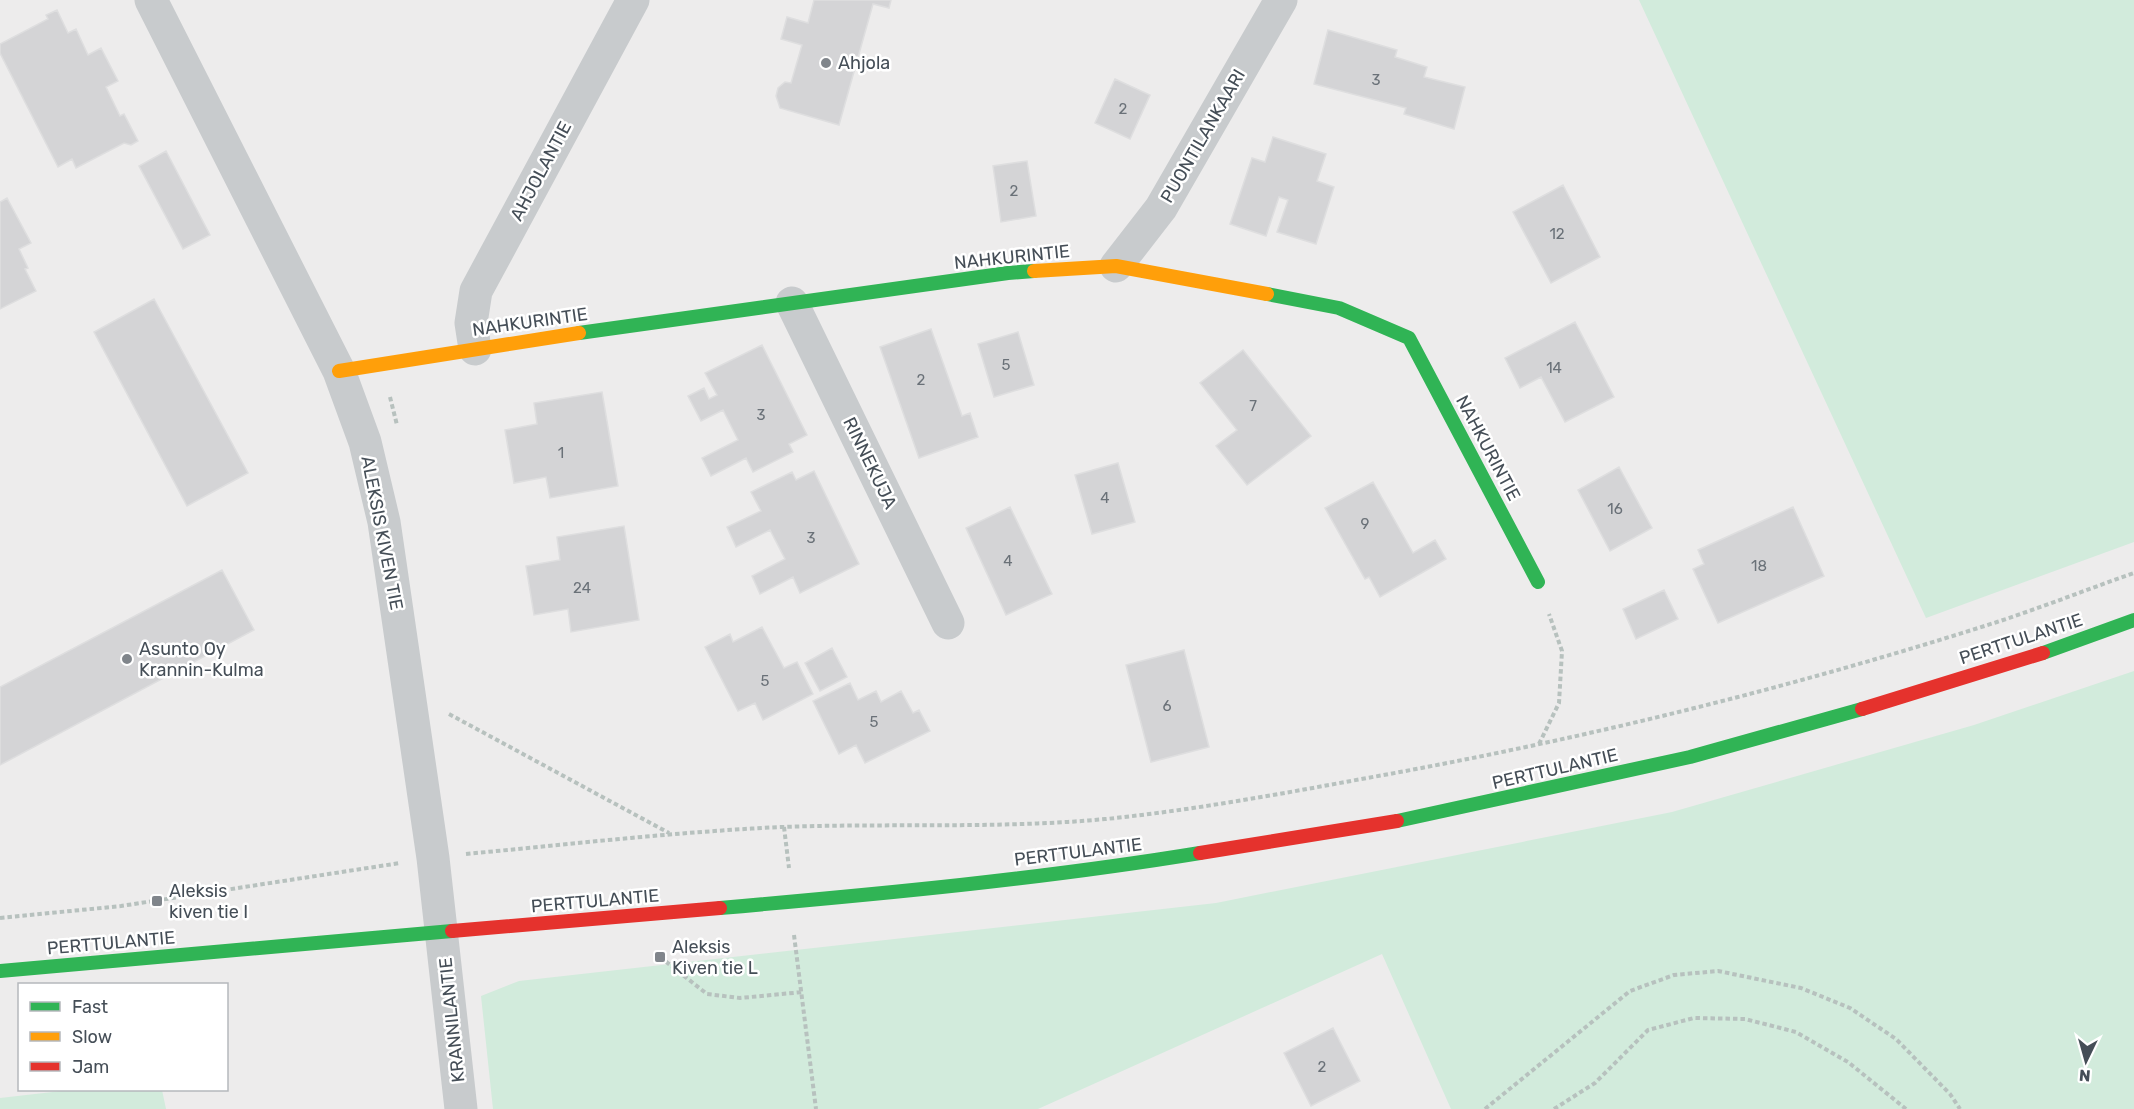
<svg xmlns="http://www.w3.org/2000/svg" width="2134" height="1109" font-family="Rubik,sans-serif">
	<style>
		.green { fill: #d2ebdc }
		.building { fill: #d4d4d6; stroke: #dededf; stroke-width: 1.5 }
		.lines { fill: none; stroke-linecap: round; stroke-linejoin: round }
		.path { stroke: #b7c1be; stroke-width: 4; stroke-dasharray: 4.5 3; stroke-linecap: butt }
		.street { stroke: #c8cbcd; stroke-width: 33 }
		.fast { stroke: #30b455; stroke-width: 14 }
		.slow { stroke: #ff9f0a; stroke-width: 14 }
		.jam { stroke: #e5322d; stroke-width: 14 }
		.poi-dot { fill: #80858b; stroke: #fff; stroke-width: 2 }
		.labels { text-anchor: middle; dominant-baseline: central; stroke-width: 5; stroke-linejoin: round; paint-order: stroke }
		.number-label { font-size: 15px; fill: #6a7178 }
		.poi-label { font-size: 18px; fill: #454e57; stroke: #fff; text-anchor: start }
		.street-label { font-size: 18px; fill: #454e57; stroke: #fff }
	</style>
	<rect width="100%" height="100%" fill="#edecec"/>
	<path class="green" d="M1639 0H2134V542L1926 618Z
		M2134 671V1109H1451L1382 954 1038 1109H493L481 996 519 981 1216 903 1672 812 1974 725Z
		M70 1090H162L166 1109H0V1098Z"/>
	<path class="building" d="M814 0H891L889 8 873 4 839 125 780 108 776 96 778 88 785 82 791 83 802 45 781 39 787 17 808 23Z
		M57 10 68 33 76 29 88 55 101 48 118 81 106 87 120 116 124 114 138 141 131 145 124 143 76 168 72 159 58 167 0 53V44L48 19 46 15Z
		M1328 30 1397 50 1395 57 1427 67 1424 77 1465 87 1454 129 1404 114 1406 108 1314 84Z
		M1115 79 1150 95 1130 139 1095 123Z
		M1273 137 1326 154 1317 181 1334 187 1316 244 1277 232 1288 200 1279 197 1266 236 1230 224 1252 158 1265 162Z
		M166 151 210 235 183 249 139 166Z
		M1027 161 1036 216 1001 222 993 166Z
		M1563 185 1600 257 1551 283 1513 212Z
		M7 198 31 243 19 249 28 268 25 269 36 291 0 309V202Z
		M154 299 248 473 187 506 94 332Z
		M1575 322 1614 397 1565 422 1541 377 1520 388 1505 358Z
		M931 329 962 416 970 413 978 437 919 458 880 347Z
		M1018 332 1034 385 994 397 978 344Z
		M762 345 807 435 789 444 793 452 753 472 746 458 711 476 702 458 738 440 723 410 701 421 688 396 704 388 709 399 717 395 705 373Z
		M1243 350 1311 436 1247 485 1216 446 1237 430 1200 383Z
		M602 392 618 486 550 498 546 477 514 483 505 430 537 424 534 403Z
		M1118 463 1135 522 1092 534 1075 475Z
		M1619 467 1652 528 1610 551 1578 490Z
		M814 471 859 564 800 593 793 577 760 594 752 576 785 559 770 530 736 547 727 527 761 511 751 492 792 472 796 480Z
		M1373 482 1413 553 1435 540 1446 559 1380 597 1369 577 1365 579 1325 508Z
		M1010 507 1052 594 1006 615 966 528Z
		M1793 507 1824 576 1718 623 1693 569 1704 564 1698 550Z
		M624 526 639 620 571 632 568 609 534 615 526 566 560 560 557 537Z
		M222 570 254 630 0 765V687Z
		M1664 590 1678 619 1636 639 1623 609Z
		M762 627 784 668 797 662 813 694 763 720 755 703 738 711 705 647 730 634 733 642Z
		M832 648 847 677 820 691 805 663Z
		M1184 650 1209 747 1151 762 1126 665Z
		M850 683 858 700 876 691 881 702 901 691 913 713 919 710 930 731 865 763 856 745 839 754 813 701Z
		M1333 1028 1360 1081 1311 1106 1284 1053Z"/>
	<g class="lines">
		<path class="path" d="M390 397 397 425
			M449 714 669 833
			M1539 744 1559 703 1562 651 1549 614
			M784 827 789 868
			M466 854C571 844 676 832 781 827 889 823 998 829 1106 819 1194 810 1280 794 1367 778 1580 740 1791 688 1997 622 2043 607 2088 589 2134 573
			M0 918 121 906 400 863
			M794 935 816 1109
			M660 957 707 994 740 998 803 992
			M1485 1109 1630 991 1674 975 1718 971 1801 988 1850 1008 1896 1039 1950 1094 1960 1109
			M1554 1109 1595 1083 1648 1030 1694 1018 1745 1019 1796 1032 1848 1062 1906 1109"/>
		<path class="street" d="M151 0 339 371 365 442 384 522 433 858 461 1109
			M1116 266 1161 208 1281 0
			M792 303 948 623
			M475 349 471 323 476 291 633 0"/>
		<path class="fast" d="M1267 294 1339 308 1409 338 1538 582
			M579 333 1008 273 1034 271
			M2043 653 2134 620
			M1397 821 1690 757 1862 709
			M720 908C880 894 1041 879 1200 853
			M0 971 452 931"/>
		<path class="slow" d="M1034 271 1116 266 1267 294
			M339 371 579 333"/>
		<path class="jam" d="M1862 709 2043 653
			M1200 853 1397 821
			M452 931 720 908"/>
	</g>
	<g class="poi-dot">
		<circle cx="826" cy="63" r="6"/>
		<circle cx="127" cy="659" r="6"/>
		<rect x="151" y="895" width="12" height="12" rx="3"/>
		<rect x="654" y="951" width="12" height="12" rx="3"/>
	</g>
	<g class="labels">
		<g class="number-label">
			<text x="1376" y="80">3</text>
			<text x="1123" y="109">2</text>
			<text x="1014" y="191">2</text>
			<text x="1557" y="234">12</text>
			<text x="1006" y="365">5</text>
			<text x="1554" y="368">14</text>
			<text x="921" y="380">2</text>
			<text x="1253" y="406">7</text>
			<text x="761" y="415">3</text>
			<text x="561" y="453">1</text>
			<text x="1105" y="498">4</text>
			<text x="1615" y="509">16</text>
			<text x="1365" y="524">9</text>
			<text x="811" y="538">3</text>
			<text x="1008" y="561">4</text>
			<text x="1759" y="566">18</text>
			<text x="582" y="588">24</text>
			<text x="765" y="681">5</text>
			<text x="1167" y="706">6</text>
			<text x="874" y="722">5</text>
			<text x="1322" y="1067">2</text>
		</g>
		<g class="poi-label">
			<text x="838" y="63">Ahjola</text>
			<text x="139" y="649">Asunto Oy<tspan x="139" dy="21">Krannin-Kulma</tspan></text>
			<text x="169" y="891">Aleksis<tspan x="169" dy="21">kiven tie I</tspan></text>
			<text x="672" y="947">Aleksis<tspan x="672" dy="21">Kiven tie L</tspan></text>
		</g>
		<g class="street-label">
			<text transform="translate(1203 136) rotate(-60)">PUONTILANKAARI</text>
			<text transform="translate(541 171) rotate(-62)">AHJOLANTIE</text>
			<text transform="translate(1012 257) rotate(-6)">NAHKURINTIE</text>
			<text transform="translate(530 322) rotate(-8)">NAHKURINTIE</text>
			<text transform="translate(1488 448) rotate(62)">NAHKURINTIE</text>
			<text transform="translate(870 463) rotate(64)">RINNEKUJA</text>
			<text transform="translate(382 533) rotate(79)">ALEKSIS KIVEN TIE</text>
			<text transform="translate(2021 639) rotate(-18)">PERTTULANTIE</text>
			<text transform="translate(1555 769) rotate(-13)">PERTTULANTIE</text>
			<text transform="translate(1078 852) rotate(-7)">PERTTULANTIE</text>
			<text transform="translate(595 901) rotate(-5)">PERTTULANTIE</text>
			<text transform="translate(111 943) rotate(-5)">PERTTULANTIE</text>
			<text transform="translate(452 1020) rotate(-96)">KRANNILANTIE</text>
		</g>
	</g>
	<rect x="18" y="983" width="210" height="108" fill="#ffffff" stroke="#b5b8bc" stroke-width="1.5"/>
	<rect x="30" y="1002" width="30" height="9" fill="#30b455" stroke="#b5b8bc" stroke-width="1.5"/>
	<text x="72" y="1013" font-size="18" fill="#454e57">Fast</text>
	<rect x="30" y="1032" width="30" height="9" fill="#ff9f0a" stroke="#b5b8bc" stroke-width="1.5"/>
	<text x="72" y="1043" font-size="18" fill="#454e57">Slow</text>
	<rect x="30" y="1062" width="30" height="9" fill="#e5322d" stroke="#b5b8bc" stroke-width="1.5"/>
	<text x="72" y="1073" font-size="18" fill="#454e57">Jam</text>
	<g transform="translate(2086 1061) rotate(185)" stroke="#ffffff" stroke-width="4.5" paint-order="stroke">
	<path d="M0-4.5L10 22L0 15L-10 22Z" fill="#454e57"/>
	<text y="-9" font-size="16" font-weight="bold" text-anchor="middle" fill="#454e57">N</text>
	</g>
</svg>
